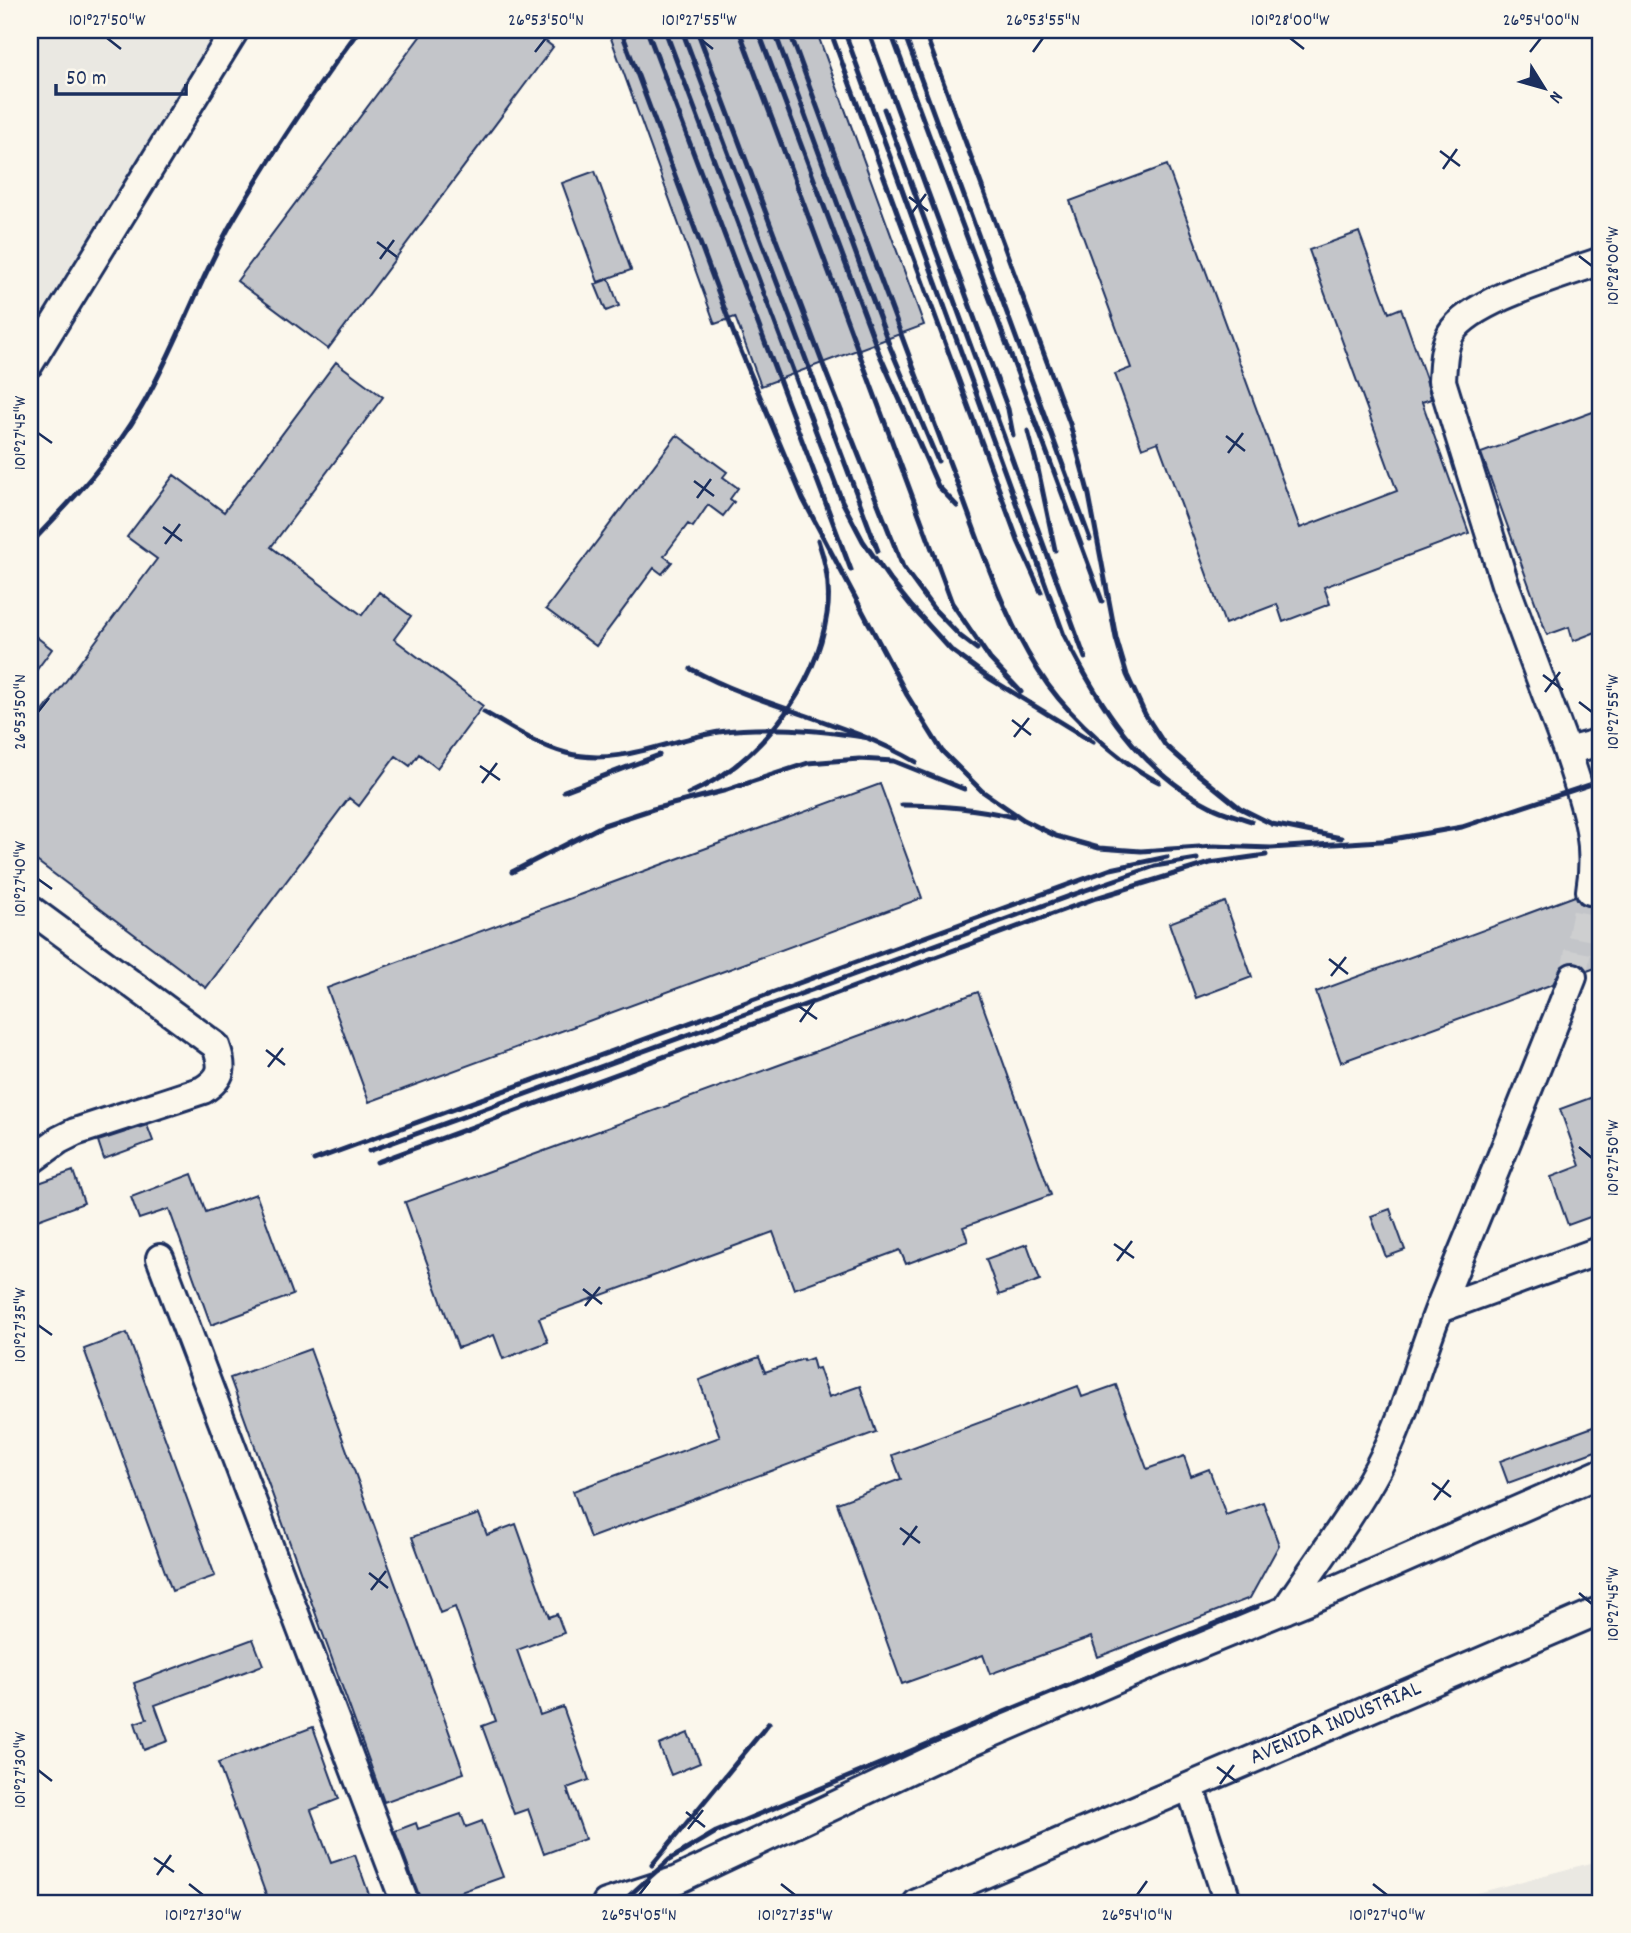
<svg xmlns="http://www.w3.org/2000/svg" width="1631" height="1933" font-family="Dekko,sans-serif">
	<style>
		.built { fill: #eae8e2 }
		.building { fill: #c3c5c9; stroke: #1b2f5e; stroke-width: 2 }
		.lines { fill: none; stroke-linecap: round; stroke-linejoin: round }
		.minor-tunnel { stroke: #cecfd0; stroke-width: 26; stroke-dasharray: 26 13; stroke-linecap: butt }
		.minor-casing { stroke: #1b2f5e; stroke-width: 32 }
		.minor { stroke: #fbf7ec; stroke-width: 26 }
		.rail { stroke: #1b2f5e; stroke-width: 5 }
		.ticks { fill: none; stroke: #1b2f5e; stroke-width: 2.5 }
		.labels { text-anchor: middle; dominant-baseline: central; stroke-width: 7; stroke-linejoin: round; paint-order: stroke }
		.street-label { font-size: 23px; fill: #1b2f5e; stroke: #fbf7ec }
		.neatline { fill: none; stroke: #1b2f5e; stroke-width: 2.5 }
		.ticks-label { font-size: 18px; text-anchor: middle; fill: #1b2f5e }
	</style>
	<rect width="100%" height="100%" fill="#fbf7ec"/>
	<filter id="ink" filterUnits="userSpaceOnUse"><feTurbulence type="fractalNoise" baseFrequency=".0143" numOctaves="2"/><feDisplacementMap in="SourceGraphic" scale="14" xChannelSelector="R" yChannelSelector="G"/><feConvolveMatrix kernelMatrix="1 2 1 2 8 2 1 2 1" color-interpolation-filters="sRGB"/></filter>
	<g filter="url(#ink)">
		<path class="built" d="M30 30H218L30 331Z
			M1601 1860V1903H1440Z"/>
		<path class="building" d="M425 30H531L553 47 328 349 237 281Z
			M608 30H816L924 325 761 386 735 317 715 324Z
			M1167 165 1300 528 1397 491 1309 250 1359 232 1389 313 1401 308 1426 379 1431 399 1422 402 1469 533 1324 587 1330 604 1283 622 1277 604 1225 624 1158 442 1142 448 1115 374 1131 368 1070 201Z
			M595 171 631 270 598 282 562 183Z
			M609 279 619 306 606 311 595 284Z
			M336 362 383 397 271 547 362 615 379 592 411 616 394 639 483 706 437 768 419 754 410 766 396 756 359 806 349 798 206 988 30 856V729L157 559 127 537 174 475 224 512Z
			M1601 409V630L1573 641 1569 627 1547 635 1481 453Z
			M677 435 727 472 723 477 738 488 730 499 734 502 723 516 708 505 693 527 688 524 664 556 672 562 662 574 654 568 596 646 546 609Z
			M30 632 52 649 30 679Z
			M880 784 922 898 369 1102 327 988Z
			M1575 896 1580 903 1588 906H1596L1601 902V966L1587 971 1579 963 1570 962 1563 965 1553 984 1341 1062 1316 992Z
			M1225 902 1252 977 1196 998 1169 923Z
			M978 992 1051 1195 963 1227 968 1241 906 1264 900 1250 794 1289 773 1232 539 1318 548 1342 503 1359 494 1335 458 1348 405 1202Z
			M1601 1094V1213L1568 1225 1551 1177 1580 1166 1560 1109Z
			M147 1125 153 1141 104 1159 98 1141Z
			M73 1171 84 1203 35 1221 30 1206V1186Z
			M192 1174 206 1212 256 1194 293 1295 211 1325 169 1209 139 1219 131 1197Z
			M1390 1209 1405 1250 1386 1257 1371 1216Z
			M1027 1244 1040 1280 999 1295 986 1259Z
			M127 1333 215 1576 172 1591 84 1349Z
			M310 1349 464 1773 384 1802 230 1378Z
			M759 1357 765 1372 803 1359 804 1361 812 1358 815 1369 819 1368 829 1397 860 1386 876 1432 590 1538 573 1491 720 1437 699 1380Z
			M1116 1385 1147 1469 1184 1456 1191 1476 1209 1469 1226 1515 1263 1502 1279 1545 1250 1598 1098 1657 1091 1637 990 1674 983 1655 902 1684 837 1503 901 1479 892 1455 1078 1386 1082 1397Z
			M1601 1424V1449L1508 1483 1500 1461Z
			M479 1514 487 1535 516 1524 549 1617 557 1614 564 1633 517 1650 540 1715 563 1707 589 1780 567 1788 585 1839 544 1854 528 1809 514 1814 482 1726 496 1721 455 1607 440 1613 412 1537Z
			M253 1639 263 1665 155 1705 168 1741 144 1750 135 1723 147 1719 134 1683Z
			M313 1727 339 1799 311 1810 331 1863 355 1855 372 1903H269L218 1763Z
			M688 1733 700 1763 671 1775 659 1745Z
			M461 1814 466 1827 482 1821 503 1877 430 1903H422L395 1831 416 1823 418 1829Z"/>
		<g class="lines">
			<path class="minor-tunnel" d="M1573 977 1590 891"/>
			<defs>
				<path id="minor" d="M30 363 235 30
					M1567 751 1505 584 1442 381C1443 365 1443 347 1451 333 1472 299 1563 275 1601 261
					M1590 891C1599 837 1583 801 1567 751L1601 742
					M30 909 216 1046C224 1068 223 1077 203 1090L75 1132 59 1140 30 1161
					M160 1258 405 1903
					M1439 1309 1601 1250
					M1285 1610C1316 1563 1351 1518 1378 1468 1405 1417 1419 1359 1440 1306 1485 1196 1530 1087 1573 977
					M1190 1787 1228 1903
					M606 1903 677 1880 937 1757 1157 1662 1334 1590 1601 1473
					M917 1903 1601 1610"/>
			</defs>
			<use href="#minor" class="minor-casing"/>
			<use href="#minor" class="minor"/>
			<path class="rail" d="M621 30 735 337 803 499 907 695 942 751 982 791 1024 820 1056 836 1099 848 1141 851 1214 846 1271 848 1396 840
				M647 30 851 570
				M665 30 842 501 863 541 888 577 912 607 951 650 989 678 1093 742
				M682 30 878 551
				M697 30 827 375 903 567 933 608 960 636 977 649
				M739 30 952 603 990 659 1021 692
				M758 30 879 353 938 486 957 506
				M774 30 890 347 938 461
				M789 30C843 178 897 326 953 472 980 542 1004 624 1048 685 1072 718 1123 765 1159 782
				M830 30 1018 541 1041 592
				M844 30 1064 635C1099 704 1139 770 1210 806 1222 813 1237 816 1251 821
				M868 30 1008 409 1013 435
				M890 30 1102 601
				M903 30 1090 539
				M924 30 1070 424 1089 495 1116 638 1127 675 1145 714 1165 745 1193 770 1240 808 1272 824 1341 838
				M884 109 1085 658
				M1028 431 1038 469 1055 550
				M30 544C71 501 111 460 141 408 177 347 199 278 235 217 273 152 315 90 359 30
				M691 669C762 708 844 720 916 762
				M484 712C510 727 537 745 566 753 618 767 668 740 719 732 769 725 820 730 869 738
				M564 791 659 755
				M688 794C758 764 816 689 827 614 831 590 826 563 818 540
				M902 805C940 805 976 808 1013 817
				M1387 840 1462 827 1601 781
				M512 872 604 825 653 809 727 790 808 763 859 759 894 761 964 789
				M369 1151 1086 890 1155 866 1197 859
				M314 1160 1111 869 1167 857
				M377 1162 1096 898 1210 863 1266 855
				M652 1865 769 1723
				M621 1903 669 1860 716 1832 1257 1607"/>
		</g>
	</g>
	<path class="ticks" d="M107 38 121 49M699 38 713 49M1290 38 1304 49M535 52 546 38M1033 52 1043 38M1530 52 1541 38M1440 151 1460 166M1443 169 1457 149M909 197 928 211M911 214 926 194M377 242 397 257M1579 256 1592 266M380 259 394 240M38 433 52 443M1226 436 1245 451M1228 453 1243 433M694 481 714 496M697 498 711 479M163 527 182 541M165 544 180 524M1543 675 1563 690M1545 692 1560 672M1579 702 1592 712M38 712 49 698M1012 720 1031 735M1014 737 1029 718M480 766 500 780M482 783 497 763M38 879 52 889M1329 959 1348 974M1331 976 1346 957M797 1005 817 1019M800 1022 814 1002M266 1050 285 1065M268 1067 283 1048M1579 1147 1592 1158M1114 1244 1134 1258M1117 1261 1132 1241M583 1289 602 1304M585 1306 600 1287M38 1325 52 1335M1432 1483 1451 1497M1434 1500 1449 1480M900 1528 920 1543M903 1545 917 1526M369 1573 388 1588M371 1590 386 1571M1579 1593 1592 1604M1217 1767 1237 1782M38 1770 52 1781M1220 1784 1234 1765M686 1812 705 1827M688 1829 703 1810M154 1858 174 1872M157 1875 171 1855M189 1884 203 1895M781 1884 795 1895M1373 1884 1387 1895M639 1895 650 1881M1137 1895 1147 1881"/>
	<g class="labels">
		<g class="street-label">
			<text transform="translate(1336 1724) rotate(-23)">AVENIDA INDUSTRIAL</text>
		</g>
	</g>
	<rect width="1631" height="1933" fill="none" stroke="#fbf7ec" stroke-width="77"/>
	<g transform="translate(1544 88) rotate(127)" stroke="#fbf7ec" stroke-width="5" paint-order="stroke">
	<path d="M0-5L12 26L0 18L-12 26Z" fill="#1b2f5e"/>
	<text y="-10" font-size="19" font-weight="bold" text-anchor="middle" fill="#1b2f5e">N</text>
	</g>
	<path d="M56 84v10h130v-10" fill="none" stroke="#1b2f5e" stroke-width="3.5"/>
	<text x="66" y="84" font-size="21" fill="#1b2f5e" stroke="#fbf7ec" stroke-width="5" paint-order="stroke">50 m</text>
	<rect x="38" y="38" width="1554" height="1857" class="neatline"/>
	<g class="ticks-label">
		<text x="107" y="25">101°27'50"W</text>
		<text x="546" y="25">26°53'50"N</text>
		<text x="699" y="25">101°27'55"W</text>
		<text x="1043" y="25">26°53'55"N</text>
		<text x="1290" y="25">101°28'00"W</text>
		<text x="1541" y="25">26°54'00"N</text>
		<text transform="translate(1612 266) rotate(-90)" y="6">101°28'00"W</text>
		<text transform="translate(19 433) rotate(-90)" y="6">101°27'45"W</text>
		<text transform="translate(19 712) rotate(-90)" y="6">26°53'50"N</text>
		<text transform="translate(1612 712) rotate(-90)" y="6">101°27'55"W</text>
		<text transform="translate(19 879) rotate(-90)" y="6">101°27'40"W</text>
		<text transform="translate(1612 1158) rotate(-90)" y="6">101°27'50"W</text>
		<text transform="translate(19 1325) rotate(-90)" y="6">101°27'35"W</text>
		<text transform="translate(1612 1604) rotate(-90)" y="6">101°27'45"W</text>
		<text transform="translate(19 1770) rotate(-90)" y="6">101°27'30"W</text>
		<text x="203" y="1920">101°27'30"W</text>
		<text x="639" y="1920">26°54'05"N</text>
		<text x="795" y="1920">101°27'35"W</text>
		<text x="1137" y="1920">26°54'10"N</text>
		<text x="1387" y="1920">101°27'40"W</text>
	</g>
</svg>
